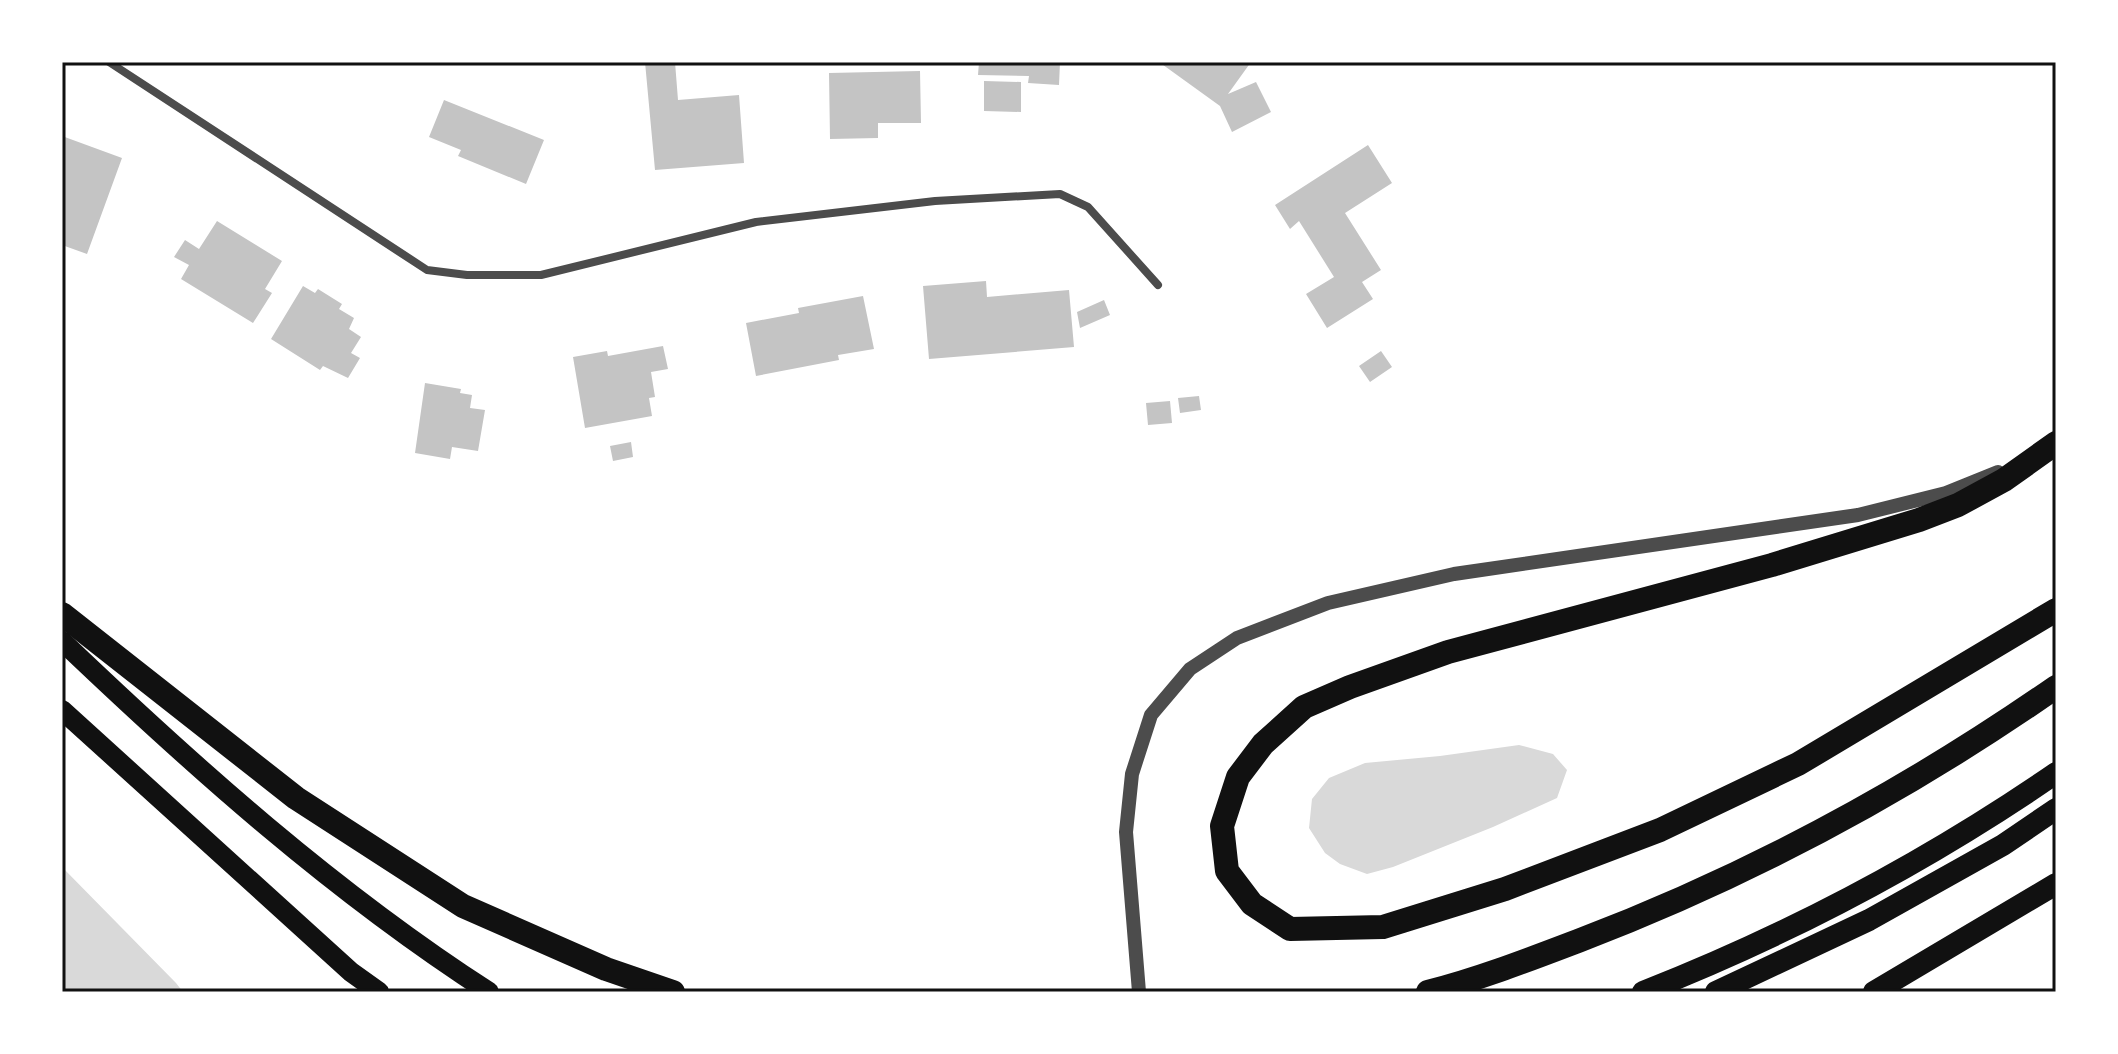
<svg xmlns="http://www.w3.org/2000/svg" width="2118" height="1054" font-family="Literata,serif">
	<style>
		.water { fill: #d9d9d9 }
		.building { fill: #c4c4c4 }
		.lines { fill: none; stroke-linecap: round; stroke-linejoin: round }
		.minor { stroke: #4c4c4c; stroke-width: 8 }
		.tertiary { stroke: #4c4c4c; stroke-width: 14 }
		.primary { stroke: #111; stroke-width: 20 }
		.trunk { stroke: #111; stroke-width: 22 }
		.motorway { stroke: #111; stroke-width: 24 }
		.neatline { fill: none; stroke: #111; stroke-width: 3 }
	</style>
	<rect width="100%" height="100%" fill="#fff"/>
	<path class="water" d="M1519 745 1553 754 1567 770 1557 798 1493 827 1393 867 1367 874 1340 864 1325 853 1309 828 1312 799 1329 778 1365 763 1440 756Z
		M62 867 176 983 183 992H62Z"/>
	<path class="building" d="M645 62H675L678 100 739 95 744 163 655 170Z
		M979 62H1060L1059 85 1028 83 1029 76 978 75Z
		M1159 62H1251L1228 94 1256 82 1271 112 1232 132 1220 106Z
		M920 71 921 123H878V138L830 139 829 73Z
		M984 81 1021 82V112L984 111Z
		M444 100 544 140 526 184 458 156 461 150 429 137Z
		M62 136 122 158 87 254 62 245Z
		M1368 145 1392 183 1345 213 1381 270 1362 282 1373 299 1327 328 1306 294 1334 277 1299 221 1290 229 1275 205Z
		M217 221 282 261 265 289 272 293 253 323 181 279 189 265 174 257 185 240 199 249Z
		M986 281 987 297 1069 290 1074 347 929 359 923 286Z
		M303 286 315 293 318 289 342 304 339 309 354 318 349 329 361 337 351 353 360 358 348 378 323 366 320 370 271 339Z
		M863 296 874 349 838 355 839 360 756 376 746 323 799 313 798 308Z
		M1104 300 1110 315 1080 328 1077 312Z
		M663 346 668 369 651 372 655 397 649 398 652 416 585 428 573 357 607 351 608 356Z
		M1381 351 1392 367 1370 382 1359 366Z
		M425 383 461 389 460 393 472 395 470 408 485 410 478 451 452 447 450 459 415 453Z
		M1199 396 1201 410 1180 413 1178 398Z
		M1170 401 1172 423 1148 425 1146 403Z
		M631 442 633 457 613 461 610 446Z"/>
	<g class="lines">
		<path class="minor" d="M109 62 427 270 467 275H541L756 222 935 201 1060 194 1088 207 1158 285"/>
		<path class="tertiary" d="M1139 992 1126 832 1132 774 1151 715 1190 669 1237 638 1328 603 1454 574 1858 515 1946 493 1998 472"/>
		<path class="primary" d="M62 641C195 768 334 892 489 992
			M62 710 351 972 379 992"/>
		<path class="trunk" d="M1643 992C1788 935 1928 861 2056 773
			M1716 992 1869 920 2003 845 2056 809
			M1874 992 2056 884"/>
		<path class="motorway" d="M2056 443 2004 480 1958 505 1919 520 1772 565 1448 652 1350 687 1304 707 1263 744 1238 777 1222 826 1227 871 1252 904 1290 929 1383 927 1505 889 1660 830 1798 764 2056 610
			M62 614 296 798 463 906 606 969 673 992
			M1428 992C1479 979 1528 960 1578 941 1746 877 1908 790 2056 687"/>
	</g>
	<rect width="2118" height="1054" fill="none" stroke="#ffffff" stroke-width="128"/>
	<rect x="64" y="64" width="1990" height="926" class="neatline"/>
</svg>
